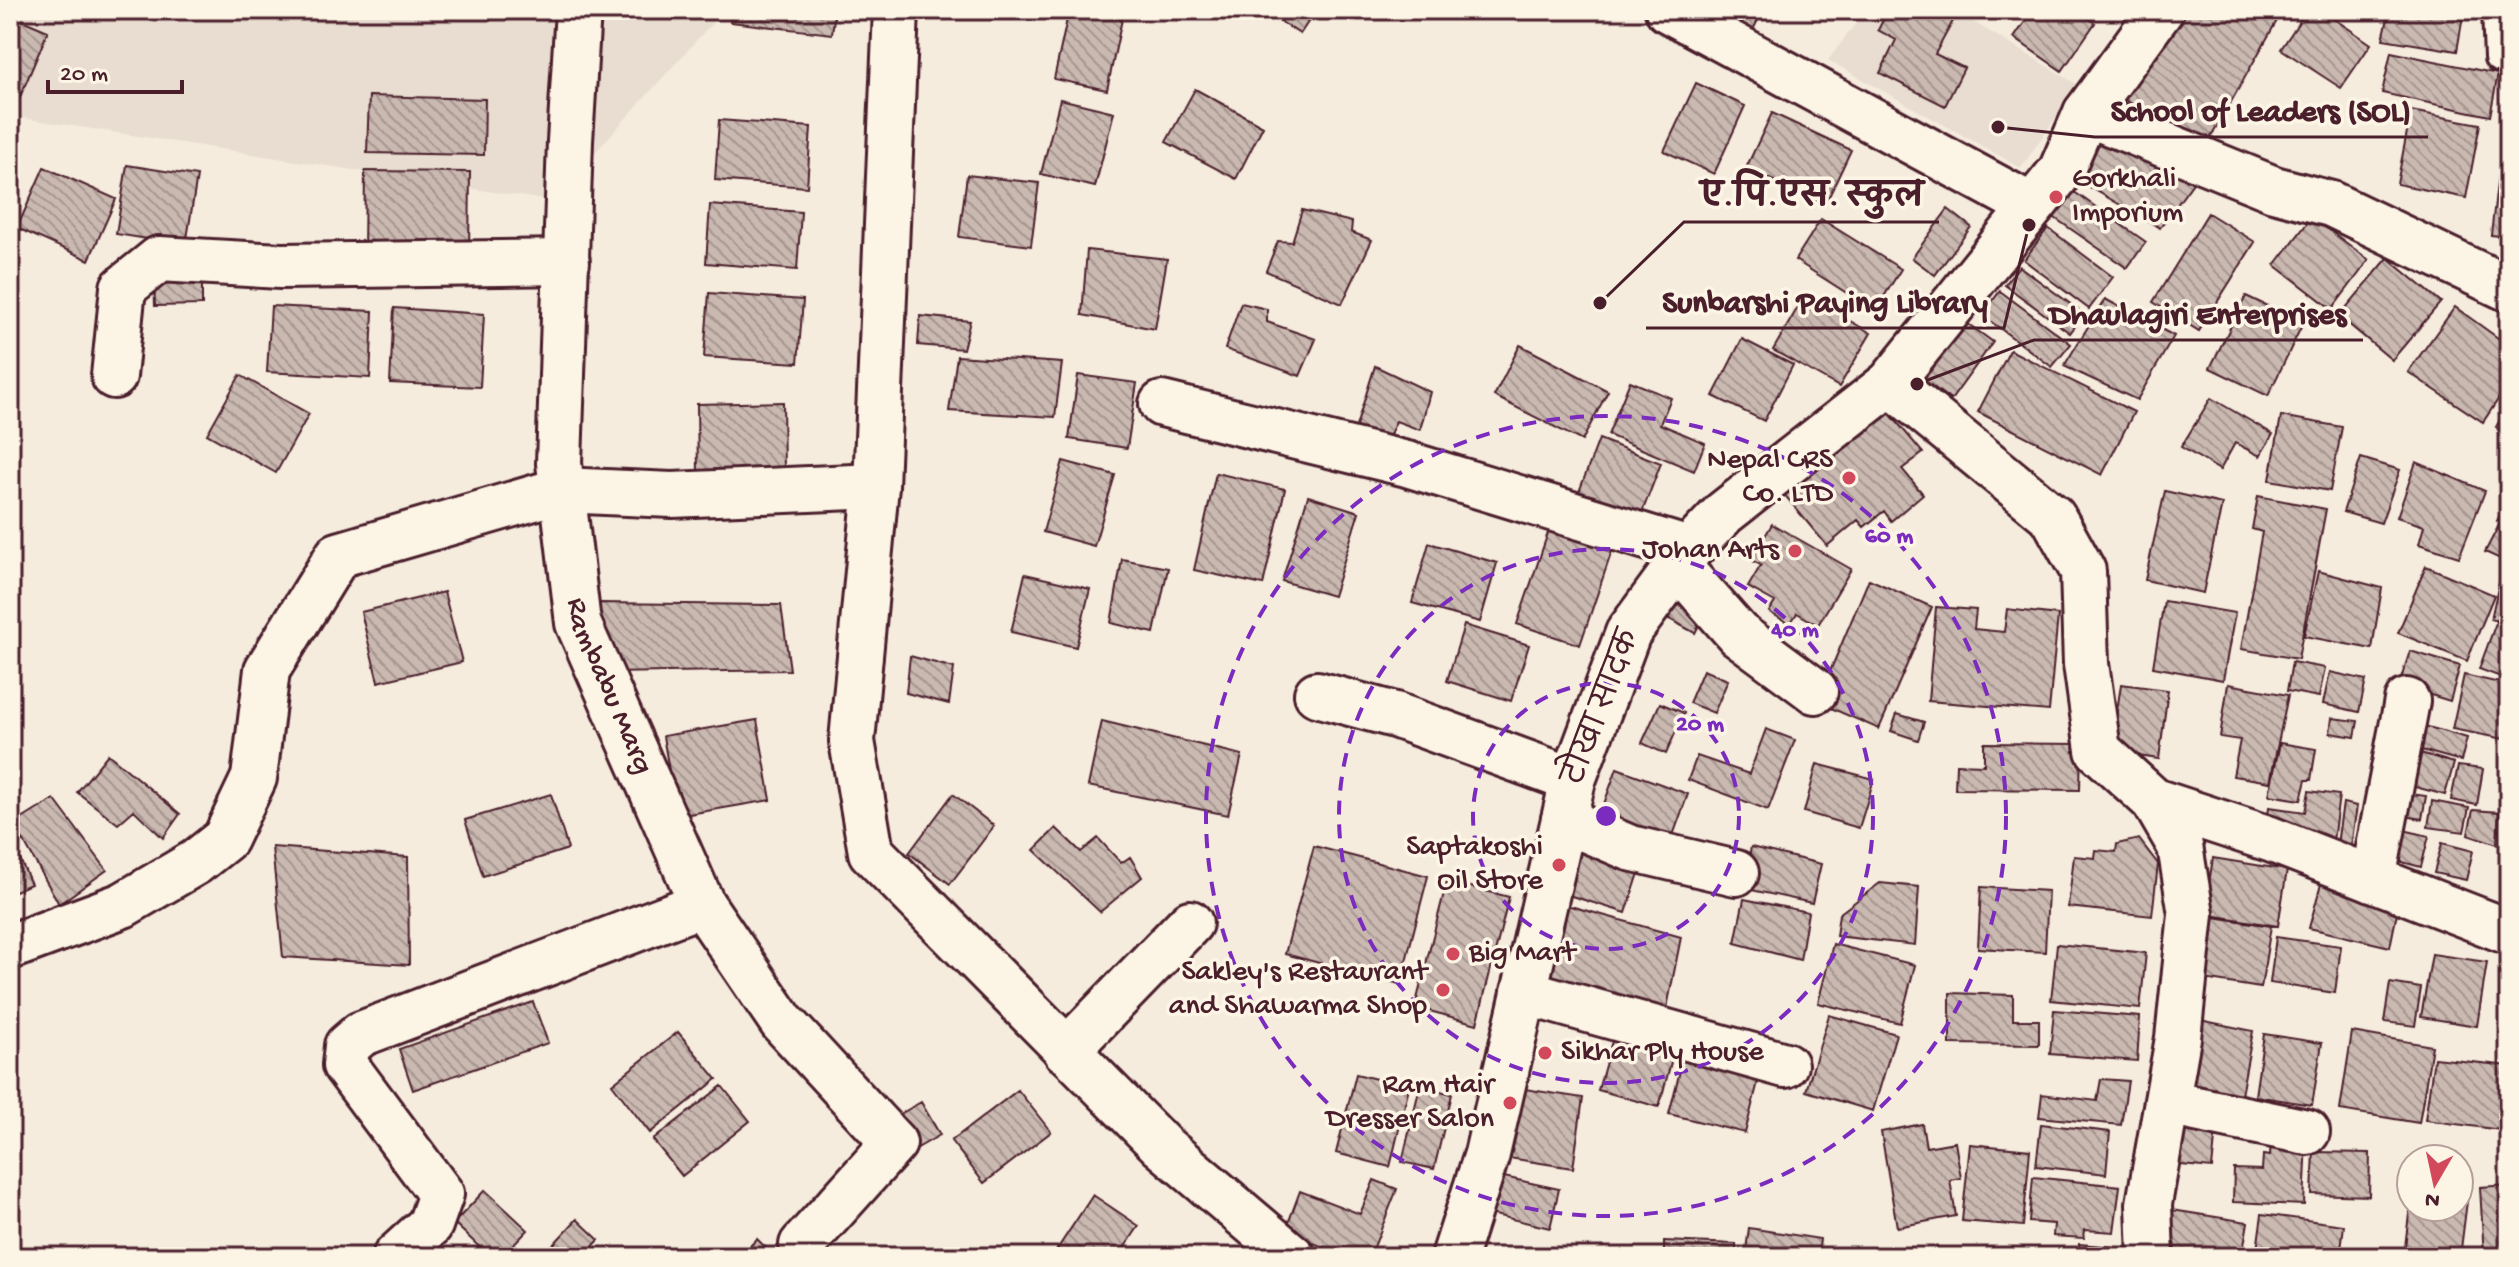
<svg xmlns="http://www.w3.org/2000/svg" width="2519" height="1267" font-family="'Gochi Hand','Playpen Sans Deva',sans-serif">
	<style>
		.built { fill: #e8ddd0 }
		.building { fill: url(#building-back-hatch); stroke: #4a1f2b; stroke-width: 2 }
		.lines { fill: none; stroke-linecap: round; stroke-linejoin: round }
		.service-casing { stroke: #4a1f2b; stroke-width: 32 }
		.minor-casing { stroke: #4a1f2b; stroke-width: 50 }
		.secondary-casing { stroke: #4a1f2b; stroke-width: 50 }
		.service { stroke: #fcf5e5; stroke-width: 26 }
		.minor { stroke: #fcf5e5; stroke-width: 44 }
		.secondary { stroke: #fcf5e5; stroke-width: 44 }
		.ring { fill: none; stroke: #7b2cbf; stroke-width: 4; stroke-dasharray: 14 10 }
		.poi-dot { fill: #d1495b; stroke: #fcf5e5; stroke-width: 3 }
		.labels { text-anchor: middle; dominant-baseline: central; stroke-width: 7; stroke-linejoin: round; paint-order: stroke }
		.poi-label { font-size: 30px; fill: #4a1f2b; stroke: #fcf5e5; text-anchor: end }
		.street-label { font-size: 30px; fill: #4a1f2b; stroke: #fcf5e5 }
		.centre { fill: #7b2cbf; stroke: #fcf5e5; stroke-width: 4 }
		.ring-label { font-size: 24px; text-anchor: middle; font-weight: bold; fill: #7b2cbf; stroke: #fcf5e5; stroke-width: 7; stroke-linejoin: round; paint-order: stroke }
		.leader { fill: none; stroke: #4a1f2b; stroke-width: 3 }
		.callout-dot { fill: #4a1f2b; stroke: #fcf5e5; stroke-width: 3 }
		.callout-label { font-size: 32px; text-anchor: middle; font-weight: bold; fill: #4a1f2b; stroke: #fcf5e5; stroke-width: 7; stroke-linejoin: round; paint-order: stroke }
	</style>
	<defs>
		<pattern id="building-back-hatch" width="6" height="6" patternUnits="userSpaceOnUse" patternTransform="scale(2)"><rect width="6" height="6" fill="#cab9b1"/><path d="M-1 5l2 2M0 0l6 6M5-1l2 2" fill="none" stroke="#a69690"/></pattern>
	</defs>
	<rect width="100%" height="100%" fill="#f5ecde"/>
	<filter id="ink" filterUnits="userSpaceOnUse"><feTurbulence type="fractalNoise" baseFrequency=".0125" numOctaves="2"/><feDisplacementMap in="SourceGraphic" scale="16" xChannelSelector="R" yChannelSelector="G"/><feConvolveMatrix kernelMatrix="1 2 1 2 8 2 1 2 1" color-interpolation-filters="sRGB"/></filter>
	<g filter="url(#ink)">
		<path class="built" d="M10 10H724L551 201 10 116Z
			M1866 10H1954L2078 85 2021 168 1828 60Z"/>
		<path class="building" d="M603 10H703V17Z
			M732 10H835L832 34 730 22Z
			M1069 10 1122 19 1107 90 1054 79Z
			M1263 10H1316L1300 34Z
			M1713 10H1763L1753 30Z
			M1888 10H1931L1953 21 1935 54 1964 68 1945 106 1880 73 1896 40 1878 30Z
			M2033 10H2076L2095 23 2062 71 2014 38Z
			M2174 10H2283L2206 146 2123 99Z
			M2307 10H2321L2371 44 2341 88 2281 49Z
			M2390 10H2464L2457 51 2383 39Z
			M10 15 48 31 12 116 10 115Z
			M2391 52 2498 74 2490 116 2382 93Z
			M2509 74V132L2502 131Z
			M1696 83 1745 106 1714 174 1664 151Z
			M1195 89 1263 126 1236 179 1166 142Z
			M369 96 485 99 484 155 367 153Z
			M1060 99 1114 112 1095 187 1041 174Z
			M2411 111 2480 124 2466 198 2397 184Z
			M1772 113 1851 150 1825 205 1746 168Z
			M719 120 811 127 807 187 715 180Z
			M2101 125 2195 180 2160 228 2069 175Z
			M2501 150H2509V237L2491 235Z
			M127 165 197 176 186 245 116 234Z
			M44 167 116 199 89 260 17 228Z
			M365 171 470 172 469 253 364 252Z
			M967 175 1039 183 1031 246 959 237Z
			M2070 189 2146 242 2127 268 2052 216Z
			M710 205 801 212 797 270 706 263Z
			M1948 209 1971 227 1935 275 1912 258Z
			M1302 210 1352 222 1351 232 1372 240 1342 304 1266 271 1278 241 1292 242Z
			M2208 213 2255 242 2199 331 2153 302Z
			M2312 217 2369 260 2332 309 2275 265Z
			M1821 219 1901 269 1875 311 1795 260Z
			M2048 228 2113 277 2089 309 2024 260Z
			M1087 250 1167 259 1155 329 1082 315Z
			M2388 258 2441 302 2392 360 2339 316Z
			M2019 266 2084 314 2070 333 2005 285Z
			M202 275V305L155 306 154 276Z
			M2000 291 2071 344 2052 367 1982 315Z
			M709 293 803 300 798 363 704 357Z
			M1805 295 1871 333 1839 387 1773 350Z
			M2246 296 2303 323 2268 396 2210 368Z
			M2105 299 2174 336 2137 400 2064 366Z
			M1241 303 1267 309V322L1316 339 1300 376 1225 349Z
			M271 306 373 311 370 378 267 372Z
			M2455 307 2509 346V383L2483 422 2408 372Z
			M394 308 484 314 480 387 390 383Z
			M920 316 970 321 963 349 918 345Z
			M1960 318 1993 342 1951 400 1918 376Z
			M1742 339 1793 365 1764 421 1713 396Z
			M1520 345 1608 391 1582 441 1494 396Z
			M2010 350 2134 412 2102 475 1978 412Z
			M957 356 1062 363 1055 417 949 411Z
			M1375 366 1430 392 1420 430 1396 421 1385 446 1354 433Z
			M240 375 309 414 276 473 207 434Z
			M1078 375 1137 383 1127 448 1069 439Z
			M1630 381 1671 398 1660 424 1705 443 1694 471 1608 435Z
			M2211 398 2273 434 2260 456 2235 443 2220 470 2181 447Z
			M783 402 784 472 698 473 697 404Z
			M1881 403 1923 453 1902 469 1923 494 1891 521 1884 511 1864 527 1858 520 1827 546 1778 487Z
			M2509 405V435L2496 427Z
			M2281 416 2342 427 2330 491 2270 480Z
			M1599 439 1661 463 1638 523 1576 500Z
			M2361 458 2400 470 2381 523 2343 512Z
			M1063 461 1115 475 1094 546 1043 532Z
			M2416 462 2485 491 2459 557 2419 544 2424 526 2397 517Z
			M1216 473 1285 489 1263 585 1194 570Z
			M2165 491 2222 504 2203 593 2145 580Z
			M1308 496 1359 512 1333 596 1282 581Z
			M2258 496 2326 509 2298 659 2241 649 2262 532 2252 529Z
			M2509 497V526L2497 521Z
			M1551 524 1614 545 1580 645 1517 624Z
			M1772 524 1851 569 1818 625 1797 613 1790 624 1769 612 1775 602 1748 587 1761 565 1751 560Z
			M2499 525 2509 530V563L2485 552Z
			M1429 543 1497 563 1480 622 1412 603Z
			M1122 559 1168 568 1154 633 1111 623Z
			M2426 566 2494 595 2467 661 2398 633Z
			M2502 570 2509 573V624L2491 619Z
			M2318 571 2382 588 2372 649 2304 636Z
			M1025 574 1090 589 1076 647 1011 632Z
			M1869 579 1932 607 1879 729 1817 702Z
			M444 592 462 662 378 682 361 612Z
			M1675 595 1706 611 1695 633 1664 616Z
			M2164 601 2235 613 2223 680 2153 667Z
			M599 603 781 605 790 670 609 673Z
			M1936 607 1976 610 1974 629 2004 632 2007 609 2058 615 2049 711 1928 701Z
			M2497 620 2509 625V680L2479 669Z
			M1464 625 1529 645 1511 701 1447 681Z
			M2410 651 2460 666 2450 701 2399 685Z
			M910 656 954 668 949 704 906 693Z
			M2292 662 2325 668 2319 697 2287 691Z
			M1703 670 1728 680 1714 713 1689 703Z
			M2330 672 2366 680 2359 712 2323 704Z
			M2464 675 2509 685V740L2452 729Z
			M2121 684 2168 690 2159 759 2111 752Z
			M2228 684 2288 695 2270 782 2233 776 2240 740 2220 737Z
			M1660 703 1684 713 1666 754 1642 743Z
			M1897 714 1924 722 1918 740 1891 731Z
			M2332 718 2358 721 2355 737 2330 733Z
			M757 720 771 800 677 816 663 736Z
			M1102 721 1242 755 1228 815 1088 786Z
			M2414 723 2467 738 2461 761 2407 746Z
			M1766 729 1795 740 1768 810 1688 780 1697 756 1749 774Z
			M1984 743 2081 744 2080 790 1955 789 1956 764 1984 765Z
			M2280 743 2316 749 2311 780H2306L2301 800 2269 795Z
			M2407 749 2454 763 2445 795 2397 782Z
			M108 754 180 814 163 838 134 810 118 824 77 792Z
			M1817 764 1874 779 1859 828 1804 812Z
			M2458 766 2483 769 2477 805 2451 800Z
			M1617 768 1688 794 1671 841 1600 815Z
			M2309 791 2339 795 2333 841 2266 831 2269 807 2305 812Z
			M2397 792 2426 796 2422 819 2393 814Z
			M551 794 568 849 483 876 465 820Z
			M953 794 994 826 950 884 909 853Z
			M54 799 107 870 59 904 14 824Z
			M2432 801 2469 808 2464 832 2428 827Z
			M2343 803 2357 806 2351 846 2337 844Z
			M2473 810 2499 812 2497 844 2468 834Z
			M1056 828 1081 852 1098 838 1121 863 1130 857 1142 877 1100 912 1034 850Z
			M2399 829 2429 836 2421 867 2391 859Z
			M10 837 31 884 10 893Z
			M2139 839 2158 864 2152 916 2068 907 2074 856 2095 858 2096 850 2116 852 2117 844Z
			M2442 843 2473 851 2466 880 2434 873Z
			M1314 846 1428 876 1400 984 1285 954Z
			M272 847 408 857 409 965 283 957Z
			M1577 847 1641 867 1626 913 1562 893Z
			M1751 847 1821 864 1812 903 1742 888Z
			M2213 858 2287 870 2278 926 2204 914Z
			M2324 873 2400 898 2390 947 2309 928Z
			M1447 881 1509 897 1477 1024 1415 1007Z
			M1880 883 1919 887 1915 945 1836 936 1839 914Z
			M1981 887 2048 891 2045 952 1978 948Z
			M1744 899 1808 912 1800 960 1735 943Z
			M1563 904 1681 937 1666 1013 1540 983Z
			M2207 916 2271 926 2261 988 2197 978Z
			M2276 937 2341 946 2335 993 2270 983Z
			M1833 944 1915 965 1900 1023 1818 1003Z
			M2057 944 2146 953 2140 1009 2051 1000Z
			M2432 954 2487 962 2477 1026 2421 1017Z
			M2390 983 2421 988 2415 1026 2384 1022Z
			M1950 993 2013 995V1020H2039V1045L1950 1044Z
			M533 1002 548 1043 413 1090 399 1049Z
			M2054 1010 2140 1017 2137 1061 2050 1054Z
			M1829 1015 1896 1034 1873 1111 1806 1091Z
			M2195 1019 2253 1031 2241 1095 2182 1083Z
			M678 1032 717 1079 650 1133 612 1084Z
			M2352 1032 2432 1046 2419 1123 2340 1110Z
			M1614 1034 1674 1051 1659 1107 1598 1090Z
			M2264 1034 2322 1043 2312 1105 2255 1096Z
			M1684 1055 1760 1074 1745 1133 1669 1114Z
			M2434 1058 2509 1066V1131L2425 1120Z
			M1356 1074 1409 1087 1390 1167 1336 1153Z
			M2101 1079 2128 1081 2121 1125 2039 1117 2042 1094 2097 1101Z
			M722 1086 750 1121 682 1176 653 1140Z
			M1420 1086 1452 1094 1434 1169 1402 1162Z
			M1512 1087 1583 1098 1573 1168 1502 1157Z
			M1018 1090 1051 1132 984 1183 951 1141Z
			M921 1102 940 1135 914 1150 895 1117Z
			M1922 1124 1926 1147 1955 1142 1961 1178 1950 1180 1956 1216 1897 1227 1881 1132Z
			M2041 1124 2110 1132 2106 1174 2036 1166Z
			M2175 1125 2216 1129 2212 1168 2171 1164Z
			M2271 1138 2307 1139 2304 1205 2233 1202 2234 1169 2262 1170 2263 1155 2270 1156Z
			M1970 1144 2030 1150 2023 1226 1962 1221Z
			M2314 1152 2370 1153 2369 1196 2312 1194Z
			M1490 1174 1559 1189 1550 1228 1482 1212Z
			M2033 1177 2120 1186 2114 1232 2085 1230 2084 1238 2053 1236 2054 1224 2029 1222Z
			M1374 1180 1397 1189 1370 1257H1349L1285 1232 1300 1191 1360 1214Z
			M2459 1184 2469 1185 2460 1257 2404 1255 2411 1198V1207H2459Z
			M2509 1185V1256L2484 1257 2480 1187Z
			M485 1190 528 1230 502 1257H490L454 1223Z
			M1093 1195 1139 1226 1118 1257H1052Z
			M2172 1210 2248 1222 2242 1257H2164Z
			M2262 1214 2344 1225 2340 1257H2256Z
			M577 1219 599 1240 583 1257H562L551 1247Z
			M1749 1228 1820 1239 1818 1257H1745Z
			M757 1239 775 1257H739Z
			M1664 1241 1736 1244V1257H1664Z
			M2079 1244 2114 1247 2113 1257H2078Z"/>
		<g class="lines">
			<defs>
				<path id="service" d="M2496 10 2498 58"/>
				<g id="minor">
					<path id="s1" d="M578 10 570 141 559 463 578 623 702 904 782 1022 894 1143 802 1245"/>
					<path d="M896 10 876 486 852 741 871 852 1161 1145 1293 1257"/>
					<path d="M1668 10 2031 206"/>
					<path d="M2086 113 2274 189 2331 204 2509 289"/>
					<path d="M114 376 123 288 159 259 281 266 567 262"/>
					<path d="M1890 383 2053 517 2083 571 2086 664 2098 750 2154 801 2180 846 2191 914 2178 1038 2149 1204 2151 1257"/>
					<path d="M1162 404 1407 464 1689 550"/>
					<path d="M1678 566 1738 634 1815 691"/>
					<path d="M1317 694 1395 715 1573 780"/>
					<path d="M2154 801 2270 839 2509 932"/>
					<path d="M1564 820 1630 848 1736 873"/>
					<path d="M2373 879 2407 701"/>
					<path d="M10 947 123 905 196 862 225 839 254 778 267 670 338 555 561 490 672 495 876 486"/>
					<path d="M1524 992 1785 1065"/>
					<path d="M1066 1051 1190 923"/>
					<path d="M2167 1103 2307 1132"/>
					<path d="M395 1257 430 1225 441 1194 345 1065 347 1046 361 1034 702 904"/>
				</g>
				<path id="secondary" d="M1454 1257 1487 1154 1573 780 1628 633 1689 550 1724 513 1890 383 2061 171 2086 113 2161 10"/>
			</defs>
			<use href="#service" class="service-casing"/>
			<use href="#minor" class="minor-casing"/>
			<use href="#secondary" class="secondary-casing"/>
			<use href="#service" class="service"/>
			<use href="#minor" class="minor"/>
			<use href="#secondary" class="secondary"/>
		</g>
	</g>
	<g class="ring">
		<circle cx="1606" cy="816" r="133"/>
		<circle cx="1606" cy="816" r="267"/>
		<circle cx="1606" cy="816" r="400"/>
	</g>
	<g class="poi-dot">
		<circle cx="2056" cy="197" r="8"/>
		<circle cx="1849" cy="478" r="8"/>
		<circle cx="1795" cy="551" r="8"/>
		<circle cx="1559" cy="865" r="8"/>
		<circle cx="1453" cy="954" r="8"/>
		<circle cx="1443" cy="990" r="8"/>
		<circle cx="1545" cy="1053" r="8"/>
		<circle cx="1510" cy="1103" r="8"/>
	</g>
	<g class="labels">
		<g class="poi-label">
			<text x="2072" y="180" text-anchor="start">Gorkhali<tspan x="2072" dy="34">Imporium</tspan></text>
			<text x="1833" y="461">Nepal CRS<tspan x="1833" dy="34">Co. LTD</tspan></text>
			<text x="1779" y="551">Johan Arts</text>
			<text x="1543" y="848">Saptakoshi<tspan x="1543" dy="34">Oil Store</tspan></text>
			<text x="1469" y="954" text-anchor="start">Big Mart</text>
			<text x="1427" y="973">Sakley's Restaurant<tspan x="1427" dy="34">and Shawarma Shop</tspan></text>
			<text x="1561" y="1053" text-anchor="start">Sikhar Ply House</text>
			<text x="1494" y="1086">Ram Hair<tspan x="1494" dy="34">Dresser Salon</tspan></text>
		</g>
		<g class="street-label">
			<text stroke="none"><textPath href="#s1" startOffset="684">Rambabu Marg</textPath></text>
			<text transform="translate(1604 708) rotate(-69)">टोखा सादक</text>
		</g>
	</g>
	<circle cx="1606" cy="816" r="12" class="centre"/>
	<g class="ring-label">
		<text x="1889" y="542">60 m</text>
		<text x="1795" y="636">40 m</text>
		<text x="1700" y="730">20 m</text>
	</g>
	<path class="leader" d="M1998 127L2095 137H2428M1600 303L1684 222H1939M2029 225L2004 328H1646M1917 384L2034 340H2363"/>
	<g class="callout-dot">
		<circle cx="1998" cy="127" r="8"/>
		<circle cx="1600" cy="303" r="8"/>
		<circle cx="2029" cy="225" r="8"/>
		<circle cx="1917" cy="384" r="8"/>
	</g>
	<g class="callout-label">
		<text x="2261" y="120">School of Leaders (SOL)</text>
		<text x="1812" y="205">ए.पि.एस. स्कुल</text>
		<text x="1825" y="311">Sunbarshi Paying Library</text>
		<text x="2198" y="323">Dhaulagiri Enterprises</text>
	</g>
	<rect width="2519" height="1267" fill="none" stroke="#fcf5e5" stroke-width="40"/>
	<rect x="20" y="20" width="2479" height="1227" fill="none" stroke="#4a1f2b" stroke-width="3" filter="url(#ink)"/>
	<g transform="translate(2435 1183) rotate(189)"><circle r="38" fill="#fcf5e5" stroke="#b59f9b" stroke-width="2"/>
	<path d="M0-6L14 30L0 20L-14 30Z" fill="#d1495b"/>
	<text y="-12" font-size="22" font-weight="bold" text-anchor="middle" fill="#4a1f2b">N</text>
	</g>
	<path d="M48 80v12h134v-12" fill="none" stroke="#4a1f2b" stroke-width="4"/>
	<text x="60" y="80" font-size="24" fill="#4a1f2b" stroke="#fcf5e5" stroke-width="6" paint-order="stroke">20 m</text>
</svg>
